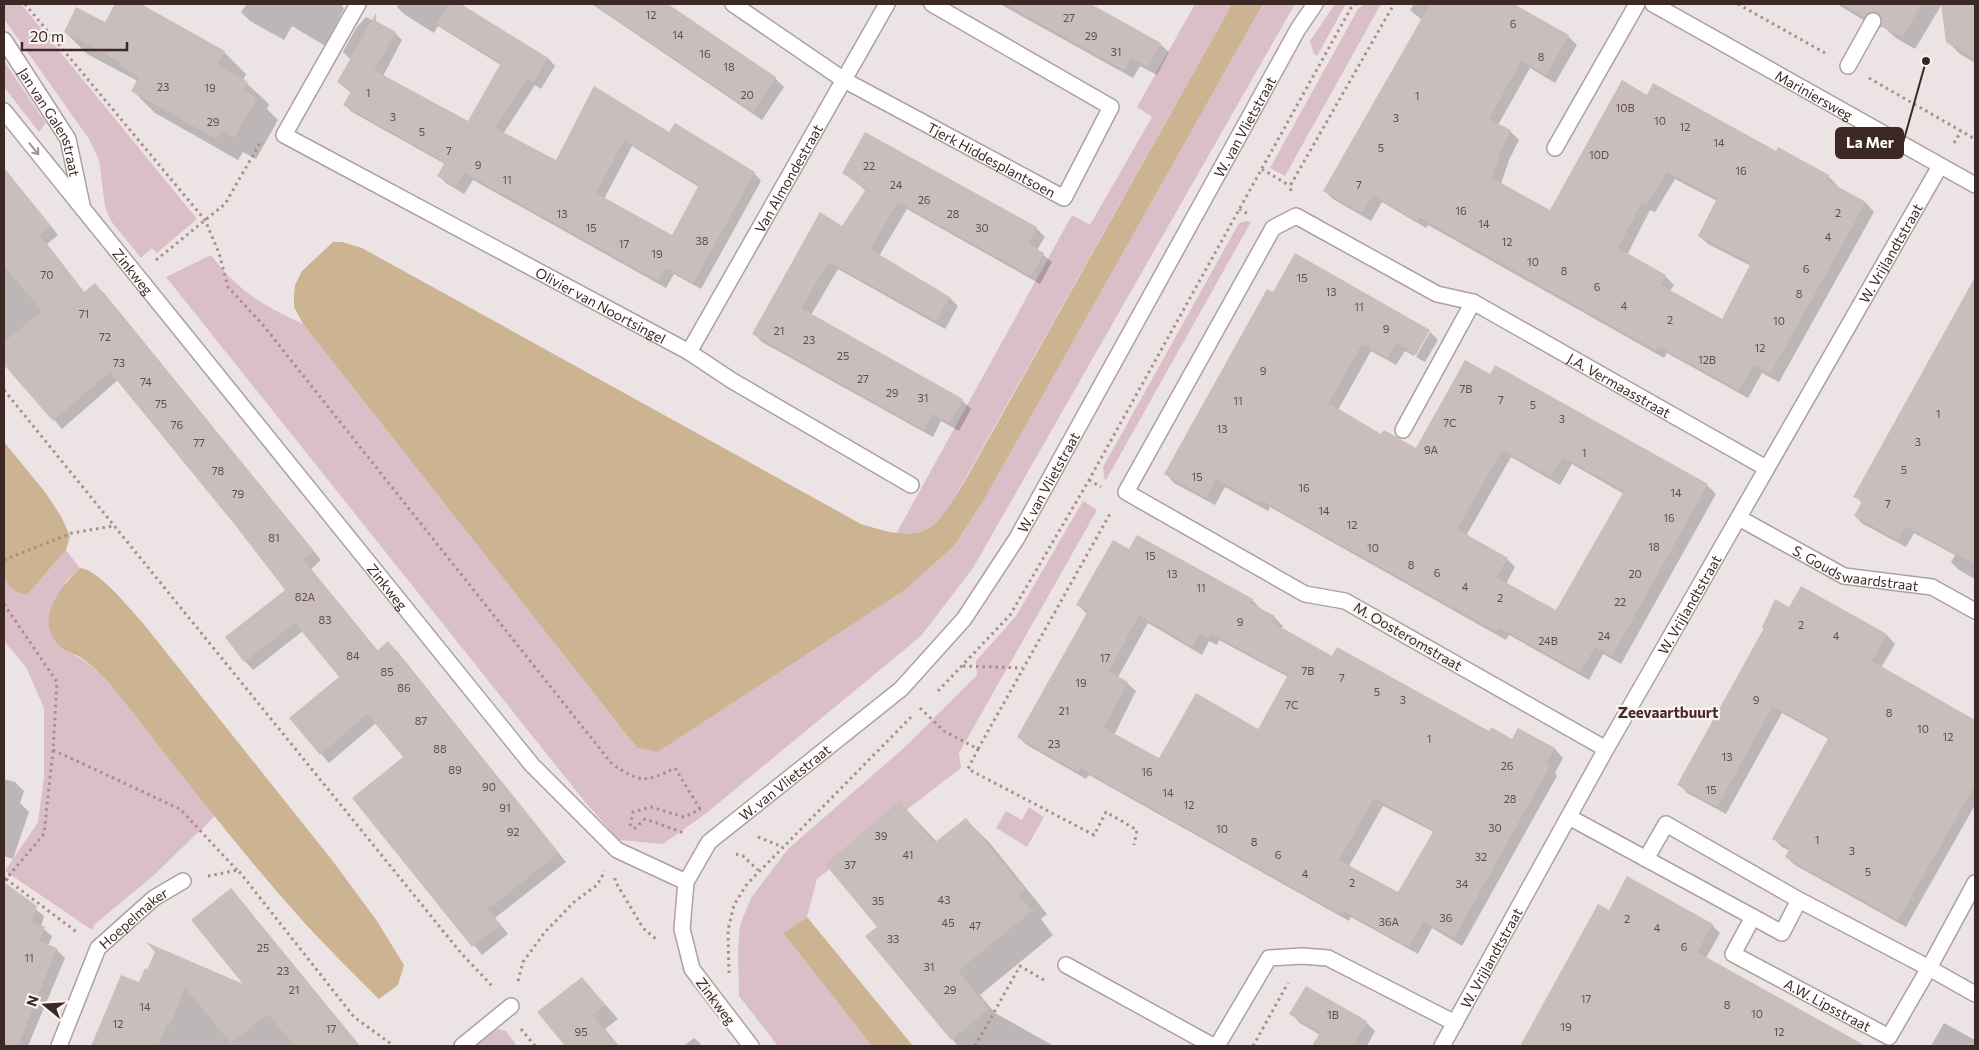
<svg xmlns="http://www.w3.org/2000/svg" width="1979" height="1050" font-family="Commissioner,sans-serif">
	<style>
		.green { fill: #dbbfc8 }
		.water { fill: #ccb392 }
		.shadow { fill: #0003; fill-rule: evenodd }
		.building { fill: #cabebd; fill-rule: evenodd }
		.lines { fill: none; stroke-linecap: round; stroke-linejoin: round }
		.street-tunnel { stroke: #c9bfbe; stroke-width: 15; stroke-dasharray: 15 8; stroke-linecap: butt }
		.lane-casing { stroke: #ada19f; stroke-width: 18 }
		.street-casing { stroke: #ada19f; stroke-width: 18 }
		.secondary-casing { stroke: #b1a09e; stroke-width: 18 }
		.path { stroke: #ad8c88; stroke-width: 3; stroke-dasharray: 2.5 4; stroke-linecap: butt }
		.lane { stroke: #fff; stroke-width: 15 }
		.street { stroke: #fff; stroke-width: 15 }
		.secondary { stroke: #fff; stroke-width: 15 }
		.oneway { stroke: #9e9492 }
		.labels { text-anchor: middle; dominant-baseline: central; stroke-width: 4.5; stroke-linejoin: round; paint-order: stroke }
		.number-label { font-size: 11px; fill: #604e4b }
		.street-label { font-size: 14px; fill: #3c2925; stroke: #f9f5f5 }
		.neighbourhood-label { font-size: 15px; font-weight: bold; fill: #4c2a23; stroke: #f9f5f5 }
		.leader { fill: none; stroke: #3c2925; stroke-width: 2 }
		.callout-dot { fill: #3c2925; stroke: #f9f5f5; stroke-width: 2 }
		.callout { fill: #3c2925; stroke: #3c2925; stroke-width: 2 }
		.callout-label { font-size: 15px; text-anchor: middle; font-weight: bold; fill: #fff }
	</style>
	<rect width="100%" height="100%" fill="#ece4e4"/>
	<path class="green" d="M4 4H21L197 219 157 253 152 248 141 258 111 221 105 207 99 160 89 139 4 19Z
		M1195 4H1232L946 513C927 530 924 537 896 534L1072 215 1090 225 1152 117 1137 107Z
		M1263 4H1295L973 568 921 636 704 815 663 844 619 840 585 802 166 277 211 255C239 292 261 304 303 324L637 748 658 752 905 590 954 546 985 498Z
		M1335 4H1346L1317 56 1314 54 1310 41Z
		M1364 4H1381L1285 176 1270 168 1358 9Z
		M4 61 46 123 39 132 4 87Z
		M1246 221 1251 222 1106 480 1104 478 1103 467 1239 223Z
		M1083 501 1097 510 959 753 961 768 817 879 807 917 783 933 872 1046H778L739 996 738 951 740 925 751 898 788 849 906 746 977 675 976 661 1016 616Z
		M66 550 80 568 65 582V651C84 658 95 669 109 683L215 816 152 877 95 924 92 930 5 871 38 822 44 777V708L26 667 4 641V574L5 580 27 595Z
		M1029 807 1044 817 1027 847 996 828 1006 811 1022 820Z
		M498 1029 506 1031 517 1046H473Z"/>
	<path class="water" d="M1232 4H1263L985 498 954 546 905 590 658 752 637 748 303 324 294 307V295L295 285 302 271 333 242H342L362 248 861 524C926 545 933 534 966 479Z
		M4 442 45 492 61 516 70 536 66 550 27 595C15 591 7 588 4 574Z
		M80 568C99 570 129 608 142 622L332 860 377 921 404 965 398 985 379 999C350 970 321 942 294 911 229 838 170 759 109 683 100 674 91 664 80 657 75 654 68 653 63 649 32 623 58 589 80 568Z
		M807 917 913 1046H872L783 933Z"/>
	<path class="shadow" d="M117 4H138L224 52 246 74 243 80 269 104 267 109 278 120 256 159 243 152 238 160 155 113 133 91 138 82 134 79 87 54 65 32 106 24Z
		M247 4H343L342 6 344 9 325 46 292 26 284 40 250 21 241 12Z
		M399 4H459L548 58 555 66 541 89 535 85 503 134 557 162 595 88 670 134 754 173 761 181 701 289 674 274 666 288 473 180 464 194 446 183 439 176 445 164 352 112 345 105 351 93 338 82 351 60 343 52 356 28 366 17 395 33 402 40 383 76 469 123 501 65 438 26 434 33 404 14 397 7ZM632 146 699 187 673 237 604 199Z
		M592 4H666L775 78 784 87 762 120Z
		M1000 4H1088L1160 44 1169 52 1157 75 1140 66 1133 78Z
		M1414 4H1510L1568 36 1577 45 1555 83 1530 68 1498 125 1510 131 1519 140 1509 160 1501 184 1550 212 1648 96 1777 153 1779 149 1828 176 1837 185 1836 186 1866 203 1874 212 1779 382 1762 373 1748 398 1667 353 1664 358 1428 225 1426 228 1382 202 1371 221 1333 199 1324 190 1422 20 1410 10ZM1675 179 1717 201 1699 236 1708 244 1751 266 1723 320 1670 291 1674 285 1665 276 1627 255 1650 210 1655 212Z
		M1837 4H1942L1915 49 1896 38 1883 26 1878 29Z
		M1942 4H1975V63L1960 54 1947 41Z
		M4 168 58 235 47 244 85 293 95 285 104 293 321 560 311 569 378 651 388 643 397 651 566 862 495 918 508 934 482 955 354 798 405 757 376 723 329 763 291 719 341 677 303 631 253 670 245 661 287 590 236 524 118 380 62 429 4 360V251L10 246 4 238Z
		M844 172 1036 228 1045 237 1037 250 1052 262 1040 284 907 209 879 256 950 298 958 306 945 329 838 269 811 315 962 400 971 409 959 431 941 421 933 437 762 342 753 333 842 228 866 191Z
		M1268 291 1430 332H1427L1414 356 1405 351 1396 365 1371 351 1338 410 1382 436 1417 449 1465 362 1707 485 1716 494 1621 664 1603 654 1589 680 1509 635 1506 640 1270 507 1268 511 1225 487 1215 505 1174 483 1166 474ZM1511 457 1560 485 1572 464 1624 494 1556 612 1506 584 1515 567 1507 559 1466 536Z
		M1966 296 1975 301V579L1959 570 1951 562 1955 555 1914 533 1906 547 1863 524 1855 516 1862 503 1855 496Z
		M1430 332 1438 340 1425 362 1416 357Z
		M1129 551 1252 600 1261 609 1274 617 1283 626 1281 628 1333 658 1489 733 1513 741 1519 729 1555 749 1563 758 1555 773 1557 776 1462 946 1432 928 1418 954 1351 917 1349 921 1089 775 1086 779 1027 745 1018 737 1087 614 1078 605ZM1148 623 1202 655 1209 641 1217 645 1219 640 1288 677 1259 731 1159 760 1114 735 1136 691 1127 683 1118 677ZM1383 806 1434 832 1398 894 1349 866Z
		M1802 587 1887 635 1895 644 1881 668 1975 722V805L1906 927 1795 865 1786 857 1790 851 1782 847 1773 838 1829 739 1782 713 1726 814 1687 793 1679 784 1765 629 1763 627 1789 609Z
		M4 779 15 782 24 791 20 803 29 812 13 859 4 856Z
		M900 803 937 842 966 820 989 842 1047 914 1041 919 1053 935 980 995 995 1013 1054 1046H958L867 936 878 927Z
		M4 884 44 916 41 927 52 936 48 946 56 949 65 958 28 1046H4Z
		M231 889 360 1046H92L121 976 140 984 247 987Z
		M1599 905 1609 911 1712 925 1720 933 1706 958 1851 1046H1521Z
		M582 978 618 1019 605 1029 619 1046H566L539 1013Z
		M1291 1014 1366 1022 1375 1031 1367 1046H1313L1320 1035 1300 1023Z
		M1944 1023 1975 1040V1046H1931Z
		M694 1038 703 1046H684Z"/>
	<path class="building" d="M115 4H141L225 51 218 64 248 82 244 90 257 98 234 138 221 131 216 139 131 91 139 77 120 66 122 63 64 32 76 7 105 22Z
		M448 4H461L548 58 533 82 527 79 495 128 556 160 594 86 669 132 675 123 755 172 693 283 666 268 658 281 465 173 456 187 437 176 445 162 343 105 351 91 337 82 376 13V21L396 32 374 70 468 121 501 63 437 24ZM624 140 699 185 672 235 596 193Z
		M594 4H668L776 77 753 112Z
		M1005 4H1091L1161 43 1148 67 1131 58 1124 70Z
		M1430 4H1514L1569 35 1546 75 1521 61 1489 119 1511 130 1501 151 1492 178 1550 210 1622 80 1647 95 1653 83 1776 151 1778 147 1829 175 1826 180 1866 202 1770 374 1754 365 1739 390 1658 346 1655 350 1419 217 1417 221 1373 195 1362 213 1323 191ZM1667 172 1717 198 1698 236 1751 263 1722 319 1661 285 1666 275 1618 248 1642 202 1646 205Z
		M1842 4H1922L1902 37 1881 26 1882 20 1878 13 1872 12 1865 17Z
		M1941 4H1975V59L1946 42Z
		M865 132 1037 227 1028 244 1044 253 1031 276 898 202 870 249 950 297 936 321 829 262 801 308 963 399 950 423 933 414 924 430 752 334 820 212 842 226 866 189 842 173Z
		M4 168 51 226 39 235 84 292 95 283 314 551 303 559 377 651 388 641 559 853 488 909 501 925 472 947 352 798 403 757 367 714 320 755 289 718 339 677 295 623 244 662 225 637 285 590 235 525 110 372 53 421 4 365V342L42 311 4 266Z
		M1295 253 1430 330 1416 355 1396 343 1387 358 1362 344 1329 403 1381 434 1384 430 1416 448 1465 360 1490 374 1495 365 1708 484 1612 656 1595 647 1580 672 1500 628 1497 632 1261 500 1259 503 1216 479 1206 498 1164 474 1267 289 1273 292ZM1502 450 1551 477 1563 457 1624 491 1556 610 1496 577 1508 558 1457 529Z
		M1975 277V564L1905 526 1898 540 1854 516 1862 501 1853 497Z
		M1137 535 1253 599 1250 603 1275 616 1272 622 1332 656 1337 647 1489 731 1491 727 1512 739 1518 728 1555 748 1546 764 1550 766 1454 938 1423 921 1409 947 1342 910 1340 914 1080 768 1078 772 1017 737 1088 611 1076 605 1113 540 1129 549ZM1139 615 1193 647 1200 633 1208 638 1211 633 1288 675 1258 729 1196 693 1159 758 1104 728 1128 682 1109 671ZM1374 798 1434 830 1398 892 1339 860Z
		M1801 586 1887 634 1872 661 1975 720V785L1898 920 1785 857 1790 848 1772 839 1829 737 1773 706 1717 807 1677 785 1764 628 1762 627 1775 599 1789 607Z
		M900 801 934 843 966 818 1025 890 1019 896 1032 911 958 971 989 1009 951 1040 865 936 877 927 825 864Z
		M1627 876 1713 924 1697 952 1866 1046H1520L1598 904 1609 910Z
		M4 882 37 906 32 922 45 927 39 941 57 948 18 1046H4Z
		M231 888 360 1046H294L268 1014 231 1043 185 988 170 1025 167 1024 158 1046H91L121 975 139 982 145 968 147 970 155 952 146 942 243 984 191 920Z
		M582 977 605 1005 593 1015 618 1046H565L537 1012Z
		M1306 986 1367 1021 1353 1046H1312L1320 1032 1289 1014Z"/>
	<g class="lines">
		<path class="street-tunnel" d="M1873 21 1883 4"/>
		<defs>
			<path id="lane" d="M1555 148 1637 4"/>
			<g id="street">
				<path id="s1" d="M358 4 284 135 689 352 731 380 911 485"/>
				<path id="s2" d="M733 4 844 80 1064 198 1111 107 932 4"/>
				<path id="s3" d="M1653 4 1975 185"/>
				<path id="s4" d="M4 40 68 139 82 205"/>
				<path d="M1848 66 1873 21"/>
				<path id="s5" d="M4 111 532 765 617 850 686 882"/>
				<path id="s6" d="M689 352 887 4"/>
				<path d="M1403 430 1473 302"/>
				<path id="s7" d="M1739 518 1844 576 1932 587 1975 611"/>
				<path id="s8" d="M1606 749 1345 601 1305 594 1126 492 1273 228 1296 216 1437 294 1473 302 1766 468"/>
				<path id="s9" d="M1569 817 1753 917 1733 954 1889 1037 1929 968 1975 994"/>
				<path d="M1646 859 1666 824 1799 900"/>
				<path d="M1753 917 1782 933 1799 900 1929 968 1975 883"/>
				<path d="M1066 965 1213 1046"/>
				<path id="s10" d="M59 1046 98 948 154 898 183 881"/>
				<path d="M462 1046 511 1006"/>
				<path d="M1217 1046 1269 958 1302 956 1328 958 1455 1023"/>
				<path id="s11" d="M1442 1046 1606 749 1940 166"/>
			</g>
			<g id="secondary">
				<path id="s12" d="M751 1046 692 969 682 929 686 882 709 842 901 689 964 619 1017 538 1298 29 1315 4"/>
			</g>
		</defs>
		<use href="#lane" class="lane-casing"/>
		<use href="#street" class="street-casing"/>
		<use href="#secondary" class="secondary-casing"/>
		<path class="path" d="M25 4 205 220 219 253 228 287 263 325 612 764C641 783 644 783 675 768L700 809
			M1738 4 1825 53
			M1869 78 1975 139
			M1954 143 1961 131
			M1262 169 1290 186
			M1291 191 1290 186 1394 4
			M1239 209 1250 215
			M156 260 225 204 260 143
			M4 390 461 953 493 987
			M1089 480 1101 487
			M4 560 72 533 113 526
			M4 604 57 682 53 750 44 834 6 879 4 878
			M963 666 1023 668
			M938 691 1010 615 1089 480 1351 8 1356 4
			M920 708 944 731 978 749 968 769 1094 835 1106 812 1137 830 1134 845
			M978 749 1111 512
			M53 750 180 809 237 870
			M630 826 633 812 651 807 684 817 701 809
			M634 829 645 819 684 833
			M758 837 783 847
			M736 854 743 856 758 870
			M208 876 238 870 354 1017 394 1046
			M615 878V881L643 928 657 940
			M6 879 78 933
			M729 973 728 930 734 905 747 884 912 716
			M518 981 523 962 545 932 574 902 597 885 605 871
			M521 1029 535 1046
			M975 1046 1020 966 1044 980
			M1253 1046 1288 983"/>
		<use href="#lane" class="lane"/>
		<use href="#street" class="street"/>
		<use href="#secondary" class="secondary"/>
	</g>
	<defs><path id="oneway-shaft" d="M-6 0H5M1.5-3L5.5 0L1.5 3" fill="none" stroke-width="1.6" stroke-linecap="round" stroke-linejoin="round" transform="scale(1.25)"/></defs>
	<use class="oneway" href="#oneway-shaft" transform="translate(34 149) rotate(51)"/>
	<g class="labels">
		<g class="number-label">
			<text x="651" y="14">12</text>
			<text x="1069" y="17">27</text>
			<text x="1513" y="23">6</text>
			<text x="678" y="34">14</text>
			<text x="1091" y="35">29</text>
			<text x="1116" y="51">31</text>
			<text x="705" y="53">16</text>
			<text x="1541" y="56">8</text>
			<text x="729" y="66">18</text>
			<text x="163" y="86">23</text>
			<text x="210" y="87">19</text>
			<text x="368" y="92">1</text>
			<text x="747" y="94">20</text>
			<text x="1417" y="95">1</text>
			<text x="1625" y="107">10B</text>
			<text x="393" y="116">3</text>
			<text x="1396" y="117">3</text>
			<text x="1660" y="120">10</text>
			<text x="213" y="121">29</text>
			<text x="1685" y="126">12</text>
			<text x="422" y="131">5</text>
			<text x="1719" y="142">14</text>
			<text x="1381" y="147">5</text>
			<text x="449" y="150">7</text>
			<text x="1599" y="154">10D</text>
			<text x="478" y="164">9</text>
			<text x="869" y="165">22</text>
			<text x="1741" y="170">16</text>
			<text x="507" y="179">11</text>
			<text x="896" y="184">24</text>
			<text x="1359" y="184">7</text>
			<text x="924" y="199">26</text>
			<text x="1461" y="210">16</text>
			<text x="1838" y="212">2</text>
			<text x="562" y="213">13</text>
			<text x="953" y="213">28</text>
			<text x="1484" y="223">14</text>
			<text x="591" y="227">15</text>
			<text x="982" y="227">30</text>
			<text x="1828" y="236">4</text>
			<text x="702" y="240">38</text>
			<text x="1507" y="241">12</text>
			<text x="624" y="243">17</text>
			<text x="657" y="253">19</text>
			<text x="1533" y="261">10</text>
			<text x="1806" y="268">6</text>
			<text x="1564" y="270">8</text>
			<text x="47" y="274">70</text>
			<text x="1302" y="277">15</text>
			<text x="1597" y="286">6</text>
			<text x="1331" y="291">13</text>
			<text x="1799" y="293">8</text>
			<text x="1624" y="305">4</text>
			<text x="1359" y="306">11</text>
			<text x="84" y="313">71</text>
			<text x="1670" y="319">2</text>
			<text x="1779" y="320">10</text>
			<text x="1386" y="328">9</text>
			<text x="779" y="330">21</text>
			<text x="105" y="336">72</text>
			<text x="809" y="339">23</text>
			<text x="1760" y="347">12</text>
			<text x="843" y="355">25</text>
			<text x="1707" y="359">12B</text>
			<text x="119" y="362">73</text>
			<text x="1263" y="370">9</text>
			<text x="863" y="378">27</text>
			<text x="146" y="381">74</text>
			<text x="1466" y="388">7B</text>
			<text x="892" y="392">29</text>
			<text x="923" y="397">31</text>
			<text x="1501" y="399">7</text>
			<text x="1238" y="400">11</text>
			<text x="161" y="403">75</text>
			<text x="1533" y="404">5</text>
			<text x="1938" y="413">1</text>
			<text x="1562" y="418">3</text>
			<text x="1450" y="422">7C</text>
			<text x="177" y="424">76</text>
			<text x="1222" y="428">13</text>
			<text x="1918" y="441">3</text>
			<text x="199" y="442">77</text>
			<text x="1431" y="449">9A</text>
			<text x="1584" y="452">1</text>
			<text x="1904" y="469">5</text>
			<text x="218" y="470">78</text>
			<text x="1197" y="476">15</text>
			<text x="1304" y="487">16</text>
			<text x="1676" y="492">14</text>
			<text x="238" y="493">79</text>
			<text x="1888" y="503">7</text>
			<text x="1324" y="510">14</text>
			<text x="1669" y="517">16</text>
			<text x="1352" y="524">12</text>
			<text x="274" y="537">81</text>
			<text x="1654" y="546">18</text>
			<text x="1373" y="547">10</text>
			<text x="1150" y="555">15</text>
			<text x="1411" y="564">8</text>
			<text x="1437" y="572">6</text>
			<text x="1172" y="573">13</text>
			<text x="1635" y="573">20</text>
			<text x="1465" y="586">4</text>
			<text x="1201" y="587">11</text>
			<text x="305" y="596">82A</text>
			<text x="1500" y="597">2</text>
			<text x="1620" y="601">22</text>
			<text x="325" y="619">83</text>
			<text x="1240" y="621">9</text>
			<text x="1801" y="624">2</text>
			<text x="1604" y="635">24</text>
			<text x="1836" y="635">4</text>
			<text x="1548" y="640">24B</text>
			<text x="353" y="655">84</text>
			<text x="1105" y="657">17</text>
			<text x="1308" y="670">7B</text>
			<text x="387" y="671">85</text>
			<text x="1342" y="677">7</text>
			<text x="1081" y="682">19</text>
			<text x="404" y="687">86</text>
			<text x="1377" y="691">5</text>
			<text x="1403" y="699">3</text>
			<text x="1756" y="699">9</text>
			<text x="1292" y="704">7C</text>
			<text x="1064" y="710">21</text>
			<text x="1889" y="712">8</text>
			<text x="421" y="720">87</text>
			<text x="1923" y="728">10</text>
			<text x="1948" y="736">12</text>
			<text x="1429" y="738">1</text>
			<text x="1054" y="743">23</text>
			<text x="440" y="748">88</text>
			<text x="1727" y="756">13</text>
			<text x="1507" y="765">26</text>
			<text x="455" y="769">89</text>
			<text x="1147" y="771">16</text>
			<text x="489" y="786">90</text>
			<text x="1711" y="789">15</text>
			<text x="1168" y="792">14</text>
			<text x="1510" y="798">28</text>
			<text x="1189" y="804">12</text>
			<text x="505" y="807">91</text>
			<text x="1495" y="827">30</text>
			<text x="1222" y="828">10</text>
			<text x="513" y="831">92</text>
			<text x="881" y="835">39</text>
			<text x="1817" y="839">1</text>
			<text x="1254" y="841">8</text>
			<text x="1852" y="850">3</text>
			<text x="908" y="854">41</text>
			<text x="1278" y="854">6</text>
			<text x="1481" y="856">32</text>
			<text x="850" y="864">37</text>
			<text x="1868" y="871">5</text>
			<text x="1305" y="873">4</text>
			<text x="1352" y="882">2</text>
			<text x="1462" y="883">34</text>
			<text x="944" y="899">43</text>
			<text x="878" y="900">35</text>
			<text x="1446" y="917">36</text>
			<text x="1627" y="918">2</text>
			<text x="1389" y="921">36A</text>
			<text x="948" y="922">45</text>
			<text x="975" y="925">47</text>
			<text x="1657" y="927">4</text>
			<text x="893" y="938">33</text>
			<text x="1684" y="946">6</text>
			<text x="263" y="947">25</text>
			<text x="29" y="957">11</text>
			<text x="929" y="966">31</text>
			<text x="283" y="970">23</text>
			<text x="294" y="989">21</text>
			<text x="950" y="989">29</text>
			<text x="1586" y="998">17</text>
			<text x="1727" y="1004">8</text>
			<text x="145" y="1006">14</text>
			<text x="1757" y="1013">10</text>
			<text x="1333" y="1014">1B</text>
			<text x="118" y="1023">12</text>
			<text x="1566" y="1026">19</text>
			<text x="331" y="1028">17</text>
			<text x="581" y="1031">95</text>
			<text x="1779" y="1031">12</text>
		</g>
		<g class="street-label">
			<text stroke="none"><textPath href="#s3" startOffset="185">Mariniersweg</textPath></text>
			<text stroke="none"><textPath href="#s4" startOffset="95">Jan van Galenstraat</textPath></text>
			<text stroke="none"><textPath href="#s12" startOffset="1138">W. van Vlietstraat</textPath></text>
			<text stroke="none"><textPath href="#s2" startOffset="302">Tjerk Hiddesplantsoen</textPath></text>
			<text stroke="none"><textPath href="#s6" startOffset="200">Van Almondestraat</textPath></text>
			<text stroke="none"><textPath href="#s11" startOffset="911">W. Vrijlandtstraat</textPath></text>
			<text stroke="none"><textPath href="#s5" startOffset="206">Zinkweg</textPath></text>
			<text stroke="none"><textPath href="#s1" startOffset="510">Olivier van Noortsingel</textPath></text>
			<text stroke="none"><textPath href="#s8" startOffset="1241">J.A. Vermaasstraat</textPath></text>
			<text stroke="none"><textPath href="#s12" startOffset="732">W. van Vlietstraat</textPath></text>
			<text stroke="none"><textPath href="#s7" startOffset="129">S. Goudswaardstraat</textPath></text>
			<text stroke="none"><textPath href="#s5" startOffset="611">Zinkweg</textPath></text>
			<text stroke="none"><textPath href="#s11" startOffset="506">W. Vrijlandtstraat</textPath></text>
			<text transform="translate(1408 636) rotate(30)">M. Oosteromstraat</text>
			<text stroke="none"><textPath href="#s12" startOffset="328">W. van Vlietstraat</textPath></text>
			<text stroke="none"><textPath href="#s10" startOffset="152">Hoepelmaker</textPath></text>
			<text stroke="none"><textPath href="#s11" startOffset="101">W. Vrijlandtstraat</textPath></text>
			<text transform="translate(716 1001) rotate(53)">Zinkweg</text>
			<text stroke="none"><textPath href="#s9" startOffset="359">A.W. Lipsstraat</textPath></text>
		</g>
		<g class="neighbourhood-label">
			<text x="1668" y="712">Zeevaartbuurt</text>
		</g>
	</g>
	<path class="leader" d="M1926 61L1903 143"/>
	<circle class="callout-dot" cx="1926" cy="61" r="5"/>
	<rect class="callout" x="1836" y="128" width="67" height="30" rx="5"/>
	<g class="callout-label">
		<text x="1870" y="148">La Mer</text>
	</g>
	<rect width="1979" height="1050" fill="none" stroke="#3c2925" stroke-width="10"/>
	<g transform="translate(45 1005) rotate(288)" stroke="#f9f5f5" stroke-width="4" paint-order="stroke">
	<path d="M0-4L9 19L0 12L-9 19Z" fill="#3c2925"/>
	<text y="-8" font-size="14" font-weight="bold" text-anchor="middle" fill="#3c2925">N</text>
	</g>
	<path d="M22 42v8h105v-8" fill="none" stroke="#3c2925" stroke-width="2.5"/>
	<text x="30" y="42" font-size="15" fill="#3c2925" stroke="#f9f5f5" stroke-width="4" paint-order="stroke">20 m</text>
</svg>
